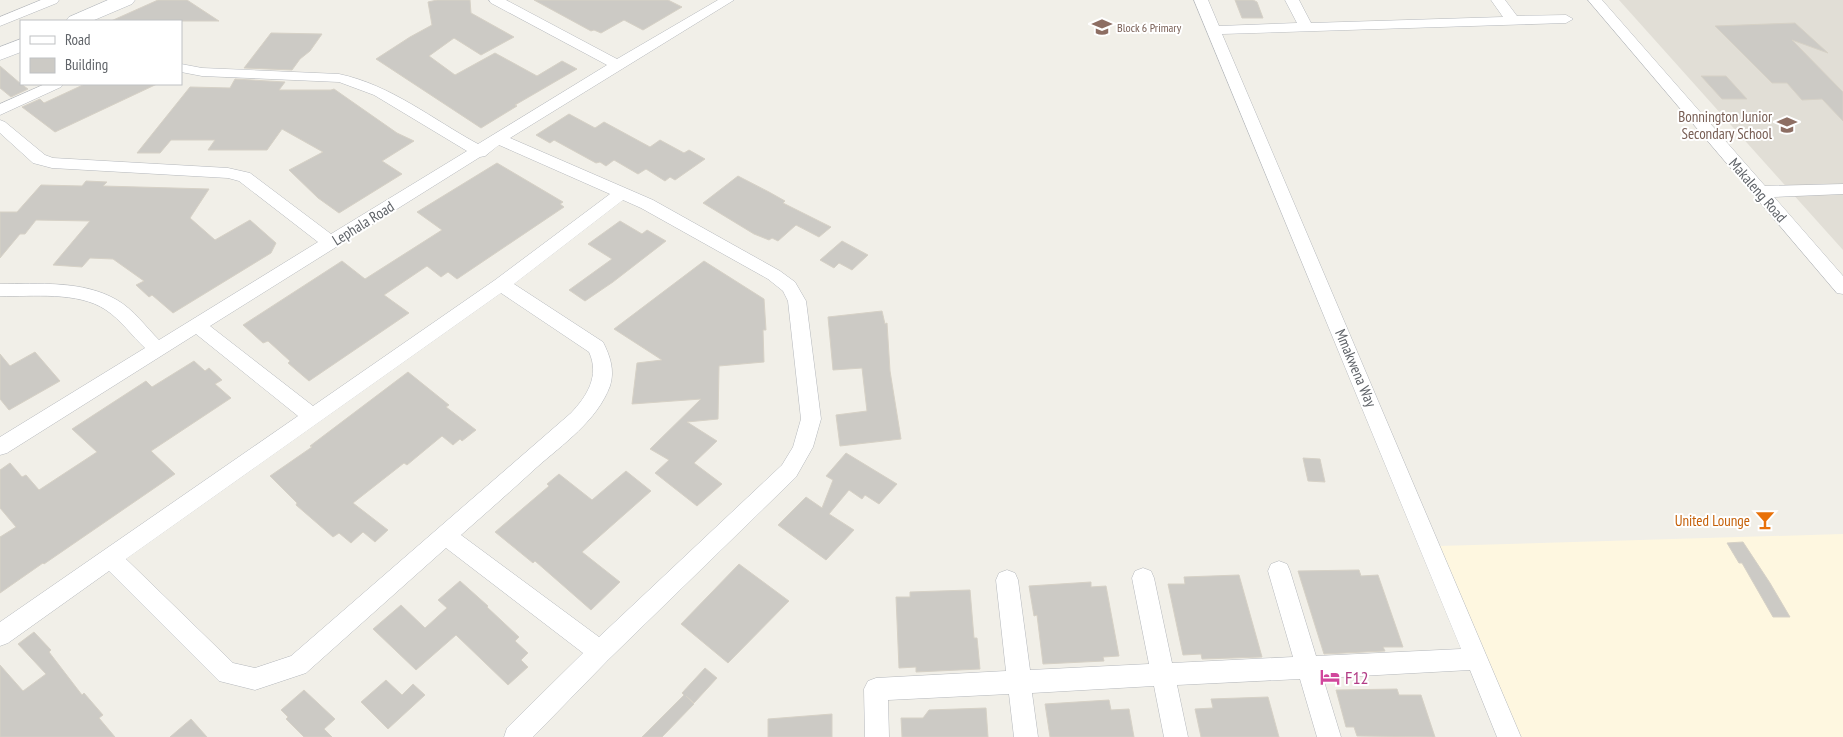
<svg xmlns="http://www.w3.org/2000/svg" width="1843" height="737" font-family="'PT Sans Narrow',sans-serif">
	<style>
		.commercial { fill: #fef7e0 }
		.education { fill: #e1ded6 }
		.building { fill: #cccac5; stroke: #d6d1c6 }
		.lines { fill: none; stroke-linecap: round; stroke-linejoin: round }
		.minor-casing { stroke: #b5b8bc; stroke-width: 1 }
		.secondary-casing { stroke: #b6babf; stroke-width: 1 }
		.minor { fill: #fff; fill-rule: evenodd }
		.secondary { fill: #fff; fill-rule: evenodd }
		.labels { text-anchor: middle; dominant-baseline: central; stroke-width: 4; stroke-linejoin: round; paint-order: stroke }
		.far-education-label { font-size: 12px; fill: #785e54; stroke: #fff; text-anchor: start }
		.education-label { font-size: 15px; fill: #785e54; stroke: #fff; text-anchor: end }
		.street-label { font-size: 15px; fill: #5f6368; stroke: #fff }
		.food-label { font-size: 15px; fill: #c56008; stroke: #fff; text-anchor: end }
		.near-hotel-label { font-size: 18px; fill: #b23c85; stroke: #fff; text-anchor: start }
	</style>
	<rect width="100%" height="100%" fill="#f1efe8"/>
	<path class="commercial" d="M1843 534V737H1521L1438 546Z"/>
	<path class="education" d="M1619 0H1843V250Z"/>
	<path class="building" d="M158 0H187L219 21H111Z
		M437 0H470L471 13 514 37 481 55 454 38 429 56 455 75 495 53 537 76 562 61 577 69 515 105 517 106 481 128 376 59 410 37 432 25 428 2Z
		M534 0H668L682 7 643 30 624 20 601 33 594 30 591 31Z
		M1235 0H1253L1257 2 1263 18H1242Z
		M1795 23 1828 53 1792 40 1843 92V121L1822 99 1802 100 1787 83H1772L1715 26Z
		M271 33 322 34 310 51 300 59 292 70 244 68Z
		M0 66 21 84 28 89 11 97 0 88Z
		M1701 76H1726L1747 99H1722Z
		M235 79 285 82 279 90H331L334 89 397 133 414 141 382 161 402 174 339 213 318 198 289 170 323 152 282 129 267 150H208L215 140H171L160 153H137L190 87 230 88Z
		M85 84H157L55 132 22 107 40 99 44 103Z
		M569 114 595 128 604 122 650 147 660 140 684 153 689 150 705 159 675 180 670 177 665 181 646 169 638 174 614 160 606 166 600 162 596 163 554 140 550 143 536 135Z
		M497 163 563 202 560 204 564 207 457 279 448 272 441 277 427 266 384 295 409 313 309 381 288 363 290 361 268 341 263 343 243 325 342 261 365 279 442 230 417 212Z
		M738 176 769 192 785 201 783 203 831 227 819 237 796 225 778 241 772 238 769 240 754 234 703 203Z
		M86 181 107 182 103 186 209 189 190 218 215 240 250 220 276 243 271 253 173 313 152 295 149 297 136 285 144 281 113 259 90 258 82 267 53 265 90 221 36 220 25 234H20L0 258V212H17L41 185 82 186Z
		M620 221 642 234 647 230 666 241 613 282 585 301 569 290 612 259 588 244Z
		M842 241 868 255 852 270 839 263 834 268 820 260Z
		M704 261 764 299 766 330H763L764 362 719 366 718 419 687 422 717 441 694 463 722 484 697 506 655 473 669 460 650 449 701 399 632 404 637 363 662 360 614 329Z
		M882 311 885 324 887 323 890 371 901 439 840 446 836 415 867 411 862 368 833 370 828 317Z
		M35 352 60 381 9 410 0 399V354L10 366Z
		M194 361 205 371 209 368 222 380 215 384 231 398 151 451 175 474 44 564 43 563 0 593V537L16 527 0 508V470L10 463 22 477 26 475 39 490 97 452 72 429 146 381 152 387Z
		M408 372 449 405 446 407 476 430 462 441 460 439 453 445 442 436 407 465 404 463 353 503 388 530 375 542 363 532 351 543 339 533 333 537 296 505 297 503 270 476 312 447 310 446Z
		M846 453 897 484 879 504 865 495 862 499 849 490 829 514 854 530 826 560 778 525 806 497 822 508 833 480 826 476Z
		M1303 458 1320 459 1325 482 1308 481Z
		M626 471 651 491 582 552 620 582 591 610 535 561 533 563 495 532 549 486 547 484 559 474 592 500Z
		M1743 542 1770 583 1790 617H1773L1742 563H1739L1727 543Z
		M739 564 789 601 728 663 681 624Z
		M1359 570 1361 576 1378 575 1403 647H1383L1385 651 1324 654 1298 571Z
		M1239 575 1262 657 1202 659 1201 654 1183 655 1168 584H1185L1184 577Z
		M460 581 488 606 487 607 519 637 515 641 528 653 521 660 528 667 508 685 456 635 416 670 373 629 401 605 425 628 447 608 438 600Z
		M1091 582V587L1106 586 1119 656 1103 657 1104 661 1043 664 1037 615 1034 616 1029 586Z
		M970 590 974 638H977L980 669 916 672V667L899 668 896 597H910V592Z
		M34 632 51 650 49 652 82 695 84 693 103 715 99 718 115 737H0V665L23 691 46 674 18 644Z
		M705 668 717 678 694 703 686 696 694 704 662 737H642L684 695 682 693Z
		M386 680 402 695 413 684 425 695 388 729 361 702Z
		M1397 689 1399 695H1421L1435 737 1357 736 1354 727H1346L1336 690Z
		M304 690 335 719 324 729 332 737H304L286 719 288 717 281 710Z
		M1268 697 1279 737H1201L1195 709 1213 708 1211 699Z
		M1109 700 1111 710 1129 709 1134 737H1050L1045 704Z
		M986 708 988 737H902L901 718H923L929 710Z
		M832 714V737H768V719Z
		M191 719 207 737H170Z"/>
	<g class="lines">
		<defs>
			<path id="minor" d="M41 0H59L57 3 0 26V17Z
				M489 0H506L617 59 718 0H734L510 138 653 200 780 271 795 282 806 301 821 419 813 447 796 477 608 660 533 737H504L507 728 583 653 446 548 306 673 255 690 219 681 109 571 8 643 0 646V622L298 416 196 334 7 453 0 455V437L145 348C132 336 121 320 106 310 78 291 33 297 0 296V284C38 284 83 280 117 300 133 309 146 327 159 340L318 242 239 181 228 178 52 168 33 163 0 133V120L5 122 45 155 53 158 228 168 250 173 331 234 467 151 374 95 339 82 202 76 181 72V64L202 68 339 74C391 85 432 119 478 144L607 65 491 3ZM499 145 610 194 495 280 313 406 210 326 480 157 485 156ZM623 200 641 208 768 279 783 291 788 301 801 419 793 447 782 465 599 637 461 535C486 513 511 491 536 468 563 444 597 421 610 386 615 370 610 356 603 342L514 284ZM501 293 589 352C600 376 587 396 571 413L291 656 255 668 233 663 126 559Z
				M1194 0H1208L1219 26 1297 23 1285 0H1299L1311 23 1503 17 1491 0H1505L1517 16 1566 15 1573 19 1566 23 1222 34 1521 737H1497L1470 670 1323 678 1341 737H1317L1300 679 1177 685 1188 737H1164L1154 686 1032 693 1038 737H1014L1009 694 888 700 889 737H865L864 689 868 681 876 678 1006 671 996 580 999 573 1007 570 1015 573 1018 580 1030 670 1149 664 1132 578 1135 571 1143 568 1151 571 1154 578 1172 663 1293 657 1268 571 1271 564 1279 561 1287 564 1290 571 1316 656 1461 649Z
				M1588 0H1602L1765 186 1843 184V194L1774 197 1843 276V294L1837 293Z
				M45 84H63L61 87 0 115V104Z"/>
			<path id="secondary" d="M108 0H135L132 4 92 21H66L69 17Z
				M21 39V52L0 60V47Z"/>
		</defs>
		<use href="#minor" class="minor-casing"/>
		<use href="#secondary" class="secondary-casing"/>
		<use href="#minor" class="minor"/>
		<use href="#secondary" class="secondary"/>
	</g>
	<defs>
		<symbol id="school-bare" viewBox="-9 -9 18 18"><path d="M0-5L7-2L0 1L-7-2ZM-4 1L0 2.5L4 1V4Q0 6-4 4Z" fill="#8d6e63" stroke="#fff" stroke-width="2.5" paint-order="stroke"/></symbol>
		<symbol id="bar-bare" viewBox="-9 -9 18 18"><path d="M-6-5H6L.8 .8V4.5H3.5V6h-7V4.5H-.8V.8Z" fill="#e8710a" stroke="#fff" stroke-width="2.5" paint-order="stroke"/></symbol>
		<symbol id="hotel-bare" viewBox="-9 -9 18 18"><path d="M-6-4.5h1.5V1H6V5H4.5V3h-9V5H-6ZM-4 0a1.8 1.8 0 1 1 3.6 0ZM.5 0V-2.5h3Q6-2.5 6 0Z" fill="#d1479c" stroke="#fff" stroke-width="2.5" paint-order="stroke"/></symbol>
	</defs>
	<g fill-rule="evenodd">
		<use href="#school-bare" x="1088" y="13" width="28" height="28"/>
		<use href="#school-bare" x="1773" y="111" width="28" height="28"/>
		<use href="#bar-bare" x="1751" y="506" width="28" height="28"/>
		<use href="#hotel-bare" x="1316" y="663" width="28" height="28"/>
	</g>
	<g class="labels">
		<g class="far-education-label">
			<text x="1117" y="27">Block 6 Primary</text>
		</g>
		<g class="education-label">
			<text x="1772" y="116">Bonnington Junior<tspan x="1772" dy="17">Secondary School</tspan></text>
		</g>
		<g class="street-label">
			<text transform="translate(1758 190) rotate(49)">Makaleng Road</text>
			<text transform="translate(363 223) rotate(-32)">Lephala Road</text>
			<text transform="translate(1356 368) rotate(67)">Mmakwena Way</text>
		</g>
		<g class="food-label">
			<text x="1750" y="520">United Lounge</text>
		</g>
		<g class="near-hotel-label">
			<text x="1345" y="677">F12</text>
		</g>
	</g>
	<rect x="20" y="20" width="162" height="65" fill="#ffffff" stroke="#bfc1c3"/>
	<rect x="30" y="36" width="25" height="8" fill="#ffffff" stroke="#bfc1c3"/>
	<text x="65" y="45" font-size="15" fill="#5f6368">Road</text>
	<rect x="30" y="58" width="25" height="15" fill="#cccac5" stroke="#bfc1c3"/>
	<text x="65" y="70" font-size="15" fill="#5f6368">Building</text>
</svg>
